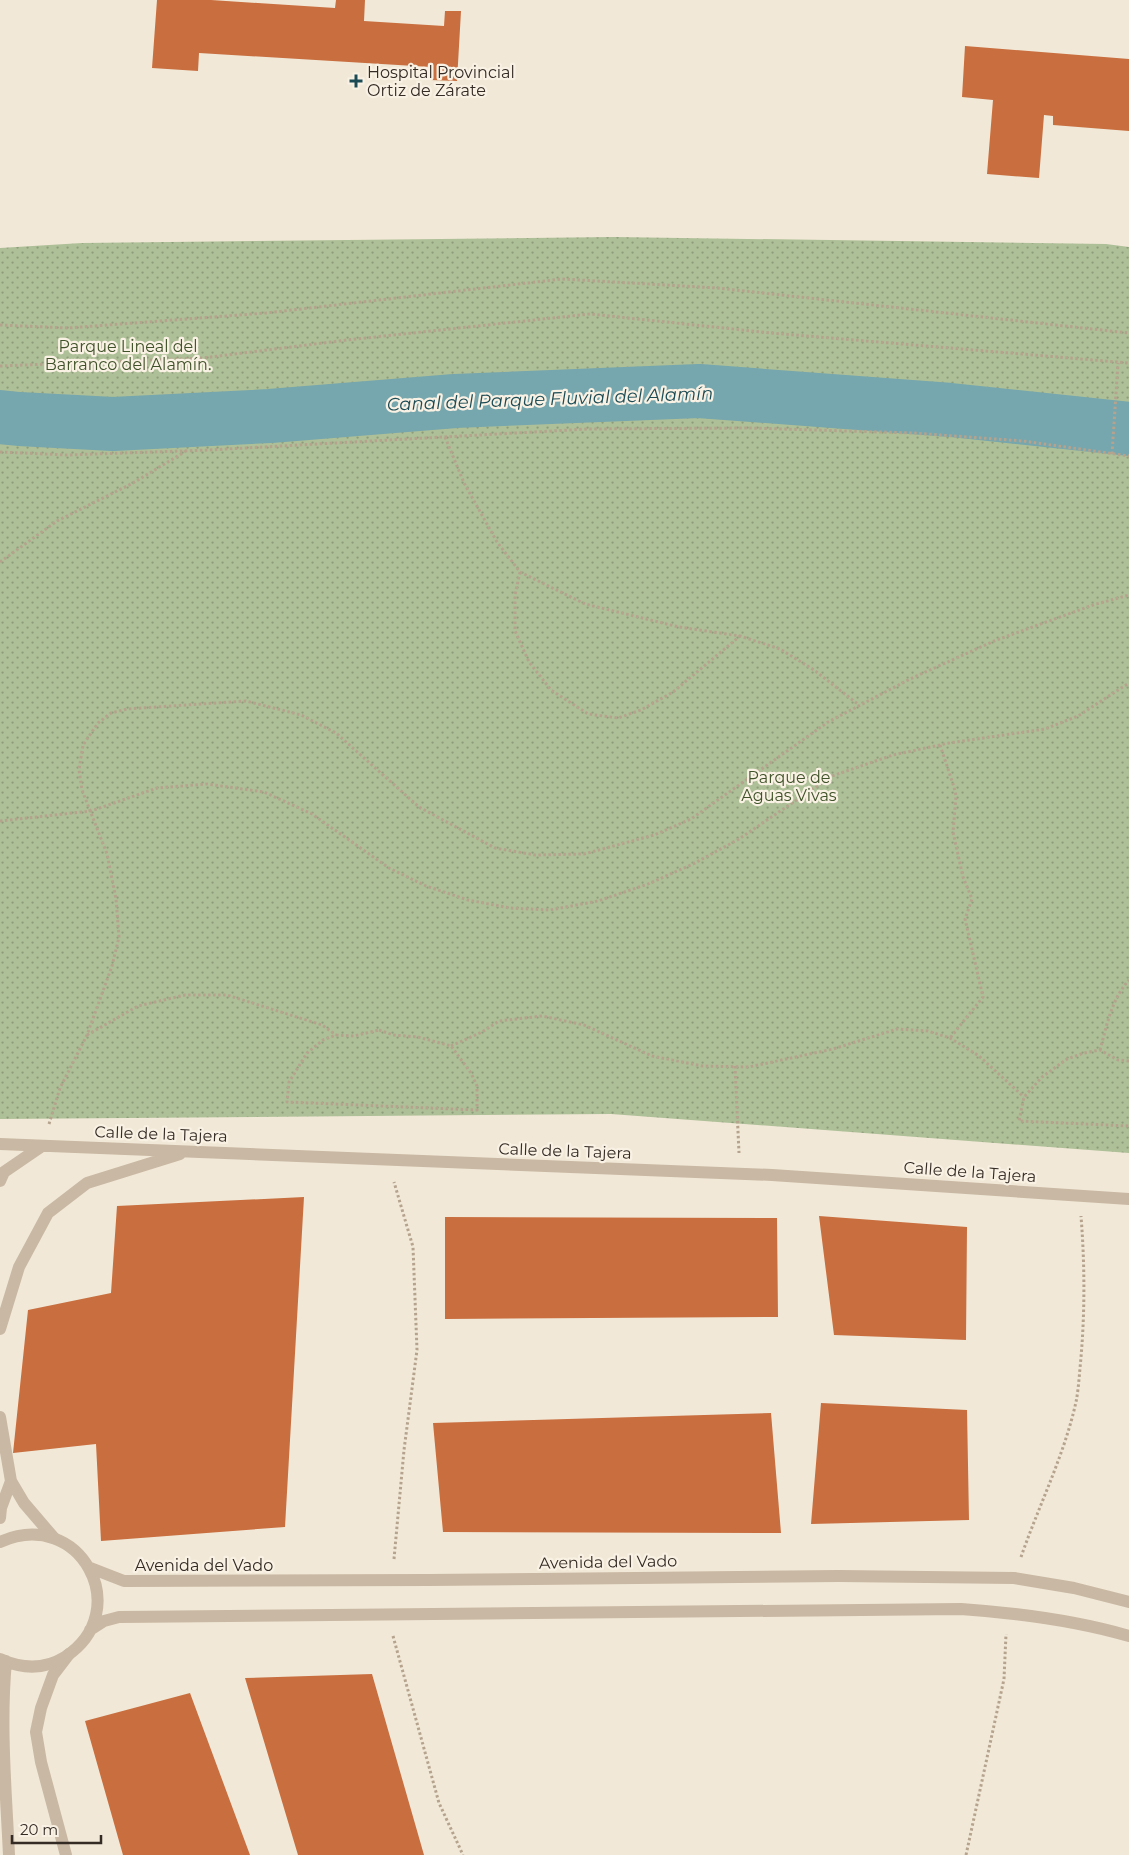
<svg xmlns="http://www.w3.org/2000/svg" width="1129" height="1855" font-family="Montserrat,sans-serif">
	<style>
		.grass { fill: url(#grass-dots) }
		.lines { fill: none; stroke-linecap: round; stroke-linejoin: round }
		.river { stroke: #76a6ae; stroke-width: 54 }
		.building { fill: #c86e3f }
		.path { stroke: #b5a38e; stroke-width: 3; stroke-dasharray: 2.5 2.5; stroke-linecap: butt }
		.minor { stroke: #c9b8a3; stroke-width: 12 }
		.tertiary { stroke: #c9b8a3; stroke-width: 12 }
		.poi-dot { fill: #1b4b55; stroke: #f9f1e3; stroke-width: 2 }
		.labels { text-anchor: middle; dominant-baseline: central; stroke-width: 4.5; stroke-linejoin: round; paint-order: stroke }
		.poi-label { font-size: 16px; fill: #342b25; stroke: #f9f1e3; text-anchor: start }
		.park-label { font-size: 16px; fill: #3f5229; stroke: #f9f1e3 }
		.street-label { font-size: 16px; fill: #342b25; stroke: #f9f1e3 }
		.water-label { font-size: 18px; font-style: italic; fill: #1b4b55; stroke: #f9f1e3 }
	</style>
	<defs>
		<pattern id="grass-dots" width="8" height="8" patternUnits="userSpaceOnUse" patternTransform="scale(1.25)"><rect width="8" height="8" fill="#aec097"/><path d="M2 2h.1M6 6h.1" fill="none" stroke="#8e9c7b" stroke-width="1.8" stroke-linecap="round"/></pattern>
	</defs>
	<rect width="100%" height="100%" fill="#f1e8d7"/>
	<path class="grass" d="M614 237 1106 244 1129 247V1153L611 1114 0 1119V248L82 243Z"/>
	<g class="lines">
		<path class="river" d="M0 417 19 419 113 424 270 416 455 401 699 391 951 410 1129 429"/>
	</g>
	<path class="building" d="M157 0H211L335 8 336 0H365L364 21 444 26 445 11H461L457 81 430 80 431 67 199 53 198 71 152 68Z
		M965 46 1129 59V131L1053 125V116L1044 115 1039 178 987 174 993 100 962 97Z
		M304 1197 285 1527 101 1541 96 1444 13 1453 28 1310 111 1293 117 1206Z
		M819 1216 967 1227 966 1340 834 1335Z
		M445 1217 777 1218 778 1317 445 1319Z
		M821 1403 967 1410 969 1520 811 1524Z
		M771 1413 781 1533 443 1532 433 1423Z
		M372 1674 424 1855H298L245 1678Z
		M190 1693 250 1855H123L85 1721Z"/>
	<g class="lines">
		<path class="path" d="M0 325 68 328 266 313 562 279 717 288 1129 333
			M0 366 203 358 347 340 590 314 771 333 1129 363
			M445 437 464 483 497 542 520 572 585 604 679 627 740 636 780 649 814 670 859 705
			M0 452 67 455 209 450 588 429 750 428 913 433 1023 441 1129 456
			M1112 454 1118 363
			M0 562 57 521 133 483 186 451
			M520 572 515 595V631L529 662 551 690 588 714 618 718 641 710 673 692 740 636
			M940 745 954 787 956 796 953 832 963 877 972 899 965 919 983 997 950 1038
			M0 821 91 811 157 788 207 784 264 792 312 814 389 868 426 886 468 900 510 908 550 910 598 901 648 884 693 864 739 839 832 776 893 755 949 743 1045 729 1078 716 1129 683
			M379 1030 393 1035 418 1037 451 1046 471 1073 477 1086V1110L287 1102 289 1082 307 1053 323 1040 336 1035 354 1036Z
			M87 1035 138 1006 185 995H227L322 1025 336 1035
			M451 1046 482 1032 499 1021 542 1016 584 1025 652 1056 702 1066 749 1067 833 1049 897 1029 928 1031 950 1038 979 1056 1024 1097
			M1100 1050C1107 1025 1111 1000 1129 980
			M1129 1061 1118 1060 1100 1050 1084 1053 1067 1059 1042 1077 1024 1097 1019 1121 1129 1126
			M735 1066 739 1153
			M49 1124 60 1088 87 1035 112 966 119 937 116 899 107 854 82 790 79 770 83 745 98 723 111 713 127 709 246 701 301 715 336 733 419 807 495 848 535 855 584 854 654 835 691 819 828 722 910 679 994 641 1093 605 1129 595
			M1021 1557C1039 1505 1064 1456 1076 1402 1078 1392 1079 1380 1080 1368 1085 1318 1085 1267 1081 1216
			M394 1559 404 1450 417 1350 413 1247 394 1182
			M393 1636 439 1803 463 1855
			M966 1855 1004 1679 1006 1634"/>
		<path class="minor" d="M0 1144 772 1175 1129 1199
			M0 1181 4 1172 42 1146
			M0 1329 19 1267 48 1213 87 1183 180 1154
			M0 1417 11 1481
			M0 1518 1 1508 11 1481 24 1503 54 1538
			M66 1855 41 1762 36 1732 41 1708 53 1675 69 1654"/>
		<path class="tertiary" d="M0 1542C80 1506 136 1611 65 1657 44 1670 22 1669 0 1659
			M88 1567 124 1581 428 1580 839 1576 1014 1578 1074 1588 1129 1602
			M90 1630 104 1621 119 1617 961 1609C1018 1613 1074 1620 1129 1636
			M6 1661C0 1726 6 1791 9 1855"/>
	</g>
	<path class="poi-dot" d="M353.5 73.5h5v5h5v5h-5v5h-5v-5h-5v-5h5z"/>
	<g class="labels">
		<g class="poi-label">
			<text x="367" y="72">Hospital Provincial<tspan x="367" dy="18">Ortiz de Zárate</tspan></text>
		</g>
		<g class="park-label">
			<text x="128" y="346">Parque Lineal del<tspan x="128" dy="18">Barranco del Alamín.</tspan></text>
			<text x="789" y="777">Parque de<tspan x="789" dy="18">Aguas Vivas</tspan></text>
		</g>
		<g class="street-label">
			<text transform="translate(161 1134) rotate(2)">Calle de la Tajera</text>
			<text transform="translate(565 1151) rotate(2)">Calle de la Tajera</text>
			<text transform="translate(970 1172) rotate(4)">Calle de la Tajera</text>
			<text transform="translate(608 1562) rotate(-1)">Avenida del Vado</text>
			<text x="204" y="1565">Avenida del Vado</text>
		</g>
		<g class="water-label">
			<text transform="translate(550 399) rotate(-2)">Canal del Parque Fluvial del Alamín</text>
		</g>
	</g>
	<path d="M12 1835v8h89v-8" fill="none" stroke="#342b25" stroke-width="2.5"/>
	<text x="20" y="1835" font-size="15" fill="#342b25" stroke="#f9f1e3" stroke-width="4" paint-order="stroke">20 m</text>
</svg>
